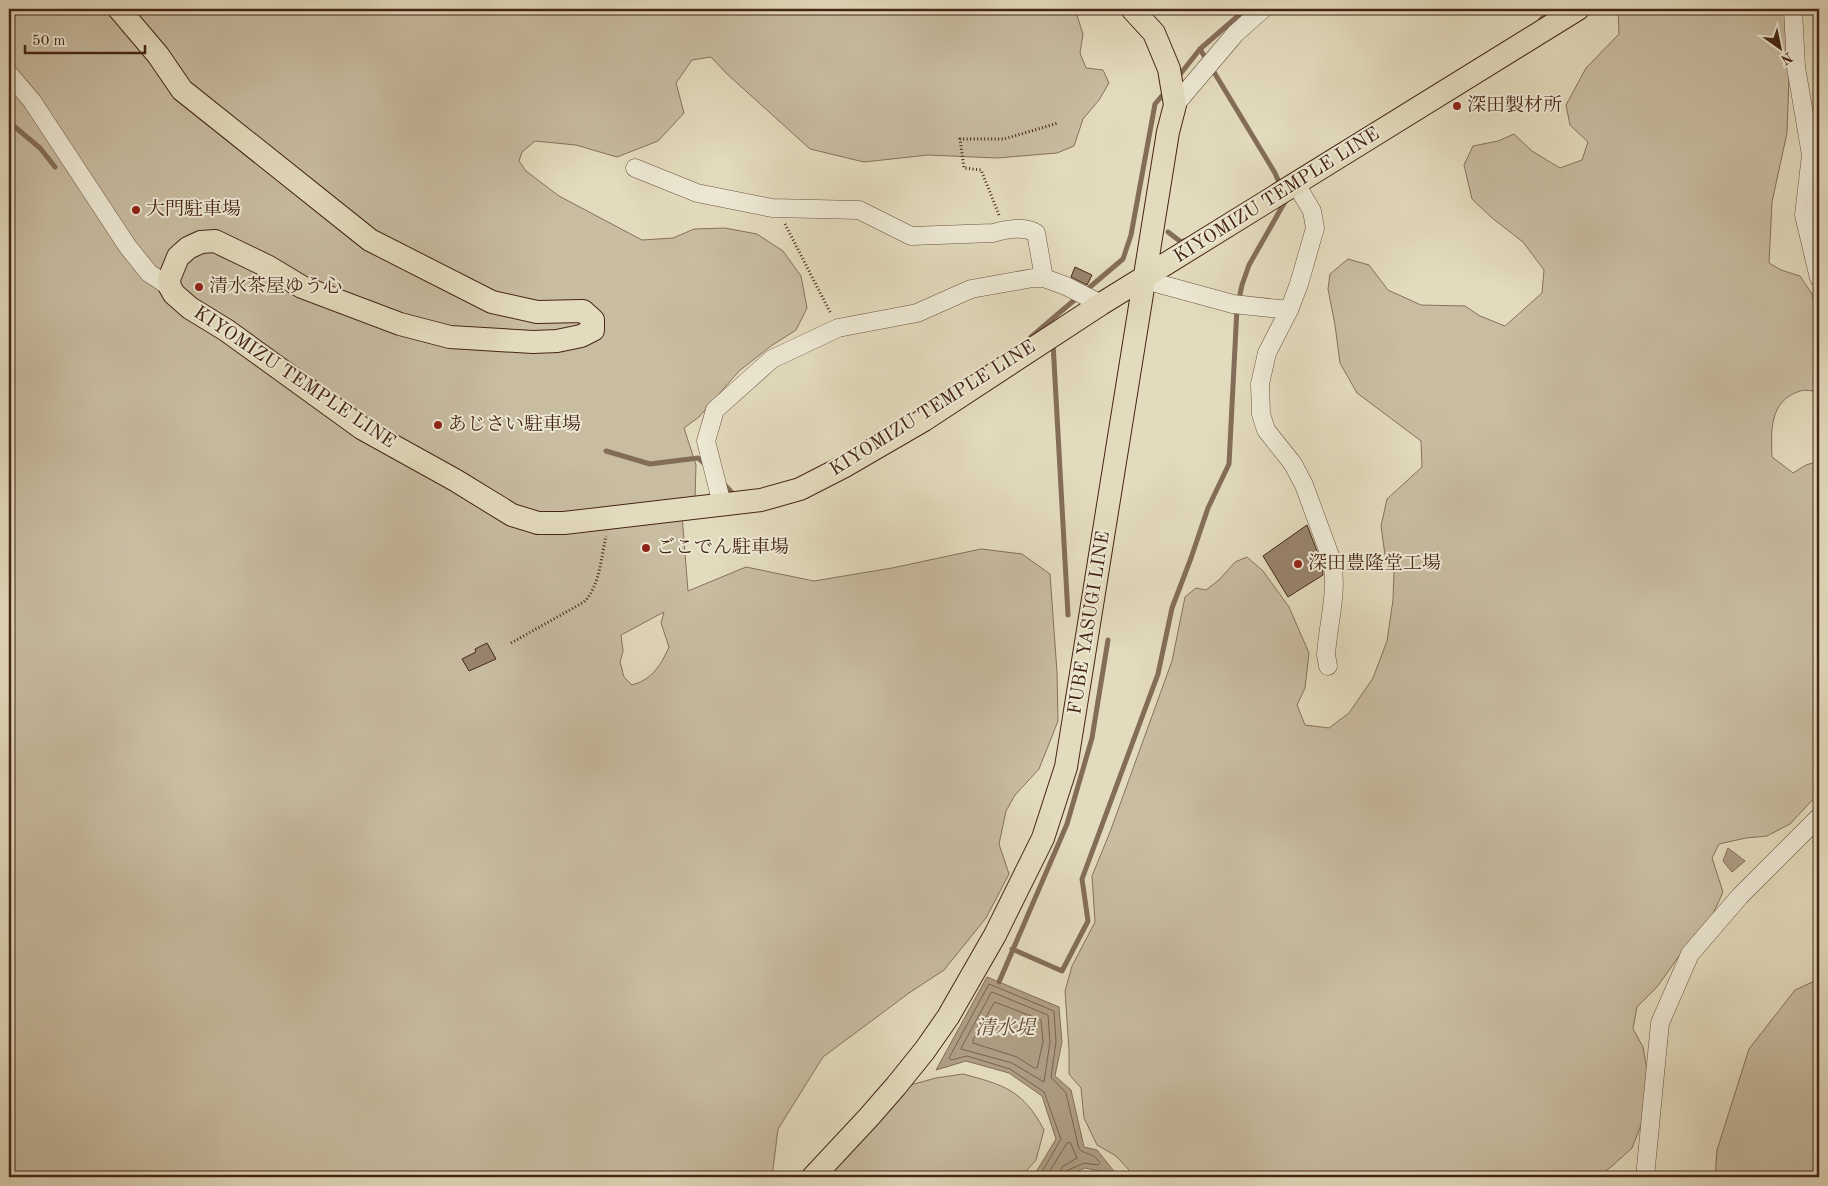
<svg xmlns="http://www.w3.org/2000/svg" width="1828" height="1186" font-family="'Old Standard TT','Noto Serif JP',serif">
	<style>
		.green { fill: #c8bca1; stroke: #87705c; fill-rule: evenodd }
		.water { fill: #ae9d84; stroke: #846d58 }
		.lines { fill: none; stroke-linecap: round; stroke-linejoin: round }
		.shore { stroke: #7a614d; stroke-width: 1 }
		.stream { stroke: #846d58; stroke-width: 5 }
		.building { fill: #98846d; stroke: #462516 }
		.minor-casing { stroke: #6d5240; stroke-width: 19 }
		.major-casing { stroke: #462516; stroke-width: 24 }
		.path { stroke: #462516; stroke-width: 3; stroke-dasharray: 1 2.5; stroke-linecap: butt }
		.minor { stroke: #ede8d4; stroke-width: 18 }
		.major { stroke: #e3dbbd; stroke-width: 22 }
		.poi-dot { fill: #8f2418; stroke: #ede8d4; stroke-width: 2 }
		.labels { text-anchor: middle; dominant-baseline: central; stroke-width: 4; stroke-linejoin: round; paint-order: stroke }
		.poi-label { font-size: 19px; fill: #462516; stroke: #ede8d4; text-anchor: start }
		.street-label { font-size: 19px; fill: #462516; stroke: #ede8d4 }
		.water-label { font-size: 20px; font-style: italic; fill: #654937; stroke: #ede8d4 }
	</style>
	<rect width="100%" height="100%" fill="#e3dbbd"/>
	<filter id="stains"><feTurbulence type="fractalNoise" baseFrequency=".004" numOctaves="4"/><feColorMatrix values="0 0 0 0 .2 0 0 0 0 .09 0 0 0 0 .02 0 0 0 .5 -.17"/></filter>
	<radialGradient id="worn" r=".72"><stop offset=".6" stop-color="#630" stop-opacity="0"/><stop offset="1" stop-color="#630" stop-opacity=".3"/></radialGradient>
	<path class="green" d="M9 9H1075L1083 34 1080 53 1086 68 1103 70 1109 83 1099 100 1083 119 1074 146 1057 153 997 158 928 155 864 162 810 149 726 73 711 57 692 60 676 83 684 113 658 141 617 157 576 145 535 141 522 152 519 161 526 171 559 196 642 240 673 238 694 229 725 228 757 234 783 251 801 276 807 308 796 330 771 346 739 371 699 417 684 428 696 465 695 498 682 515 688 591 746 567 814 581 892 568 981 549 1022 554 1050 574 1057 672 1058 721 1039 769 1015 795 1006 811 999 844 1009 874 986 918 944 970 909 993 823 1057 778 1129 772 1177H9ZM664 612 661 623 669 647C661 665 652 680 632 685L624 677 620 662 623 651 621 635Z
		M1618 9H1784L1789 77 1787 133 1772 202 1769 263 1781 270 1800 276 1812 294 1819 324V391C1813 392 1806 389 1800 391 1769 401 1771 431 1772 457L1793 473 1806 465 1819 461V793L1790 824 1767 836 1746 838 1719 844 1712 858 1723 892 1712 916 1679 956 1657 987 1637 1007 1633 1029 1643 1047 1648 1076 1643 1120 1632 1148 1611 1167 1597 1177H1130L1129 1170 1116 1156 1097 1145 1084 1118 1081 1088 1069 1074V1050L1065 991 1072 966 1095 922 1092 876 1110 832 1172 661 1185 597 1196 588 1206 590 1219 580 1235 562 1247 557 1263 571 1289 607 1309 653 1305 688 1297 705 1305 725 1329 728 1349 713 1373 678 1387 641 1393 600 1394 572 1385 555 1381 526 1387 499 1422 467 1421 441 1357 393 1340 363 1335 325 1328 289 1330 274 1348 259 1369 265 1388 290 1421 305 1465 306 1480 316 1505 326 1542 293 1544 270 1523 242 1492 218 1472 199 1464 165 1473 146 1498 141 1514 134 1532 151 1560 168 1582 160 1588 142 1570 125 1566 105 1586 68 1619 34Z
		M1819 979V1177H1715L1717 1150 1749 1049 1795 990Z
		M963 1074C1004 1085 1023 1090 1044 1130L1036 1160 1021 1177H826L910 1085 936 1078Z"/>
	<path class="water" d="M1728 848 1745 861 1732 872 1723 861Z
		M987 977 1059 1007 1062 1042 1055 1076 1071 1090 1084 1147 1097 1150 1117 1175 1085 1168 1065 1177H1033L1056 1139 1042 1096 1009 1073 966 1061 936 1070Z"/>
	<g class="lines">
		<path class="shore" d="M992 992 1048 1015 1050 1042 1044 1082 1012 1063 961 1049Z
			M995 1002 1041 1020 1043 1042 1037 1068H1034L1017 1057 973 1043V1040Z
			M1039 1177 1061 1139 1044 1092 1010 1069 967 1056 951 1060 949 1058 989 984 1054 1011 1056 1042 1051 1077 1066 1093 1079 1149C1087 1156 1092 1151 1100 1163L1098 1165 1084 1163 1066 1171 1064 1177
			M1046 1177 1067 1143 1070 1142 1077 1158 1062 1167 1058 1177"/>
		<path class="stream" d="M1541 19 1557 9
			M1200 49 1275 173 1281 187
			M1178 77 1200 49 1246 9
			M9 122 40 148 55 167
			M1168 232 1181 242 1186 240
			M1052 327V319L1123 259 1131 235 1155 104 1166 91
			M1030 338 1052 319
			M1053 343 1068 615
			M606 451 650 464 698 458 707 466
			M723 483 736 497
			M1012 949 1062 971 1088 921 1082 879 1158 674 1172 608 1191 558 1208 508 1229 464 1237 308 1242 285 1249 265 1286 200
			M999 982 1067 824 1092 738 1108 640"/>
	</g>
	<path class="building" d="M1075 267 1092 275 1087 285 1071 277Z
		M1307 525 1322 564 1323 575 1288 597 1263 556Z
		M487 643 496 659 469 671 462 659 476 652 475 649Z"/>
	<g class="lines">
		<defs>
			<path id="minor" d="M1793 9 1796 67 1811 155 1804 215 1819 278
				M9 74 32 101 128 247 149 273 170 287
				M1175 105 1235 34 1263 9
				M635 168 697 193 772 208 859 210 911 236 993 233C1005 229 1024 226 1036 233L1044 278 1066 286 1101 304
				M1296 184 1312 211 1315 228 1299 284 1289 310 1267 353 1260 384 1261 414 1266 430 1293 464 1304 485 1332 561C1338 592 1328 624 1326 655L1328 666
				M1146 276 1156 283 1233 304 1289 310
				M722 504 706 441 715 410 772 359 838 328 917 313 971 289 1033 278H1044
				M1645 1177 1660 1023 1690 954 1740 896 1819 817"/>
			<path id="major" d="M119 9 158 55 182 90 370 240 492 302 537 312 583 311 593 320V330L581 336 557 341 533 342 450 337 400 324 302 287 267 266 215 241 201 242 188 248 178 257 169 279 170 287 174 294 190 308 226 330 363 429 455 480 512 515 538 523H564L761 500 800 489 843 467 924 420 1101 304 1578 9
				M813 1177 869 1117 896 1086 925 1050 948 1017 995 935 1043 838 1066 767 1168 132 1175 105 1169 69 1154 33 1132 9"/>
		</defs>
		<use href="#minor" class="minor-casing"/>
		<use href="#major" class="major-casing"/>
		<path class="path" d="M999 215 981 170 964 168 960 139H1004L1058 123
			M785 224 831 314
			M511 643 584 602C600 586 601 557 606 536"/>
		<use href="#minor" class="minor"/>
		<use href="#major" class="major"/>
	</g>
	<g class="poi-dot">
		<circle cx="1457" cy="106" r="5"/>
		<circle cx="136" cy="210" r="5"/>
		<circle cx="199" cy="287" r="5"/>
		<circle cx="438" cy="425" r="5"/>
		<circle cx="646" cy="548" r="5"/>
		<circle cx="1298" cy="564" r="5"/>
	</g>
	<g class="labels">
		<g class="poi-label">
			<text x="1467" y="106">深田製材所</text>
			<text x="146" y="210">大門駐車場</text>
			<text x="209" y="287">清水茶屋ゆう心</text>
			<text x="448" y="425">あじさい駐車場</text>
			<text x="656" y="548">ごこでん駐車場</text>
			<text x="1308" y="564">深田豊隆堂工場</text>
		</g>
		<g class="street-label">
			<text transform="translate(1277 196) rotate(-32)">KIYOMIZU TEMPLE LINE</text>
			<text transform="translate(294 378) rotate(34)">KIYOMIZU TEMPLE LINE</text>
			<text transform="translate(933 409) rotate(-32)">KIYOMIZU TEMPLE LINE</text>
			<text transform="translate(1090 623) rotate(-81)">FUBE YASUGI LINE</text>
		</g>
		<g class="water-label">
			<text x="1005" y="1029">清水堤</text>
		</g>
	</g>
	<rect width="1828" height="1186" fill="none" stroke="#e3dbbd" stroke-width="30"/>
	<rect x="10" y="10" width="1808" height="1166" fill="none" stroke="#462516" stroke-width="2.5"/>
	<rect x="15" y="15" width="1798" height="1156" fill="none" stroke="#462516"/>
	<g transform="translate(1780 48) rotate(147)" stroke="#ede8d4" stroke-width="4" paint-order="stroke">
	<path d="M0-4L9 19L0 12L-9 19Z" fill="#462516"/>
	<text y="-8" font-size="14" font-weight="bold" text-anchor="middle" fill="#462516">N</text>
	</g>
	<path d="M25 45v8h120v-8" fill="none" stroke="#462516" stroke-width="2.5"/>
	<text x="32" y="45" font-size="15" fill="#462516" stroke="#ede8d4" stroke-width="4" paint-order="stroke">50 m</text>
	<rect width="100%" height="100%" filter="url(#stains)"/>
	<rect width="100%" height="100%" fill="url(#worn)"/>
</svg>
